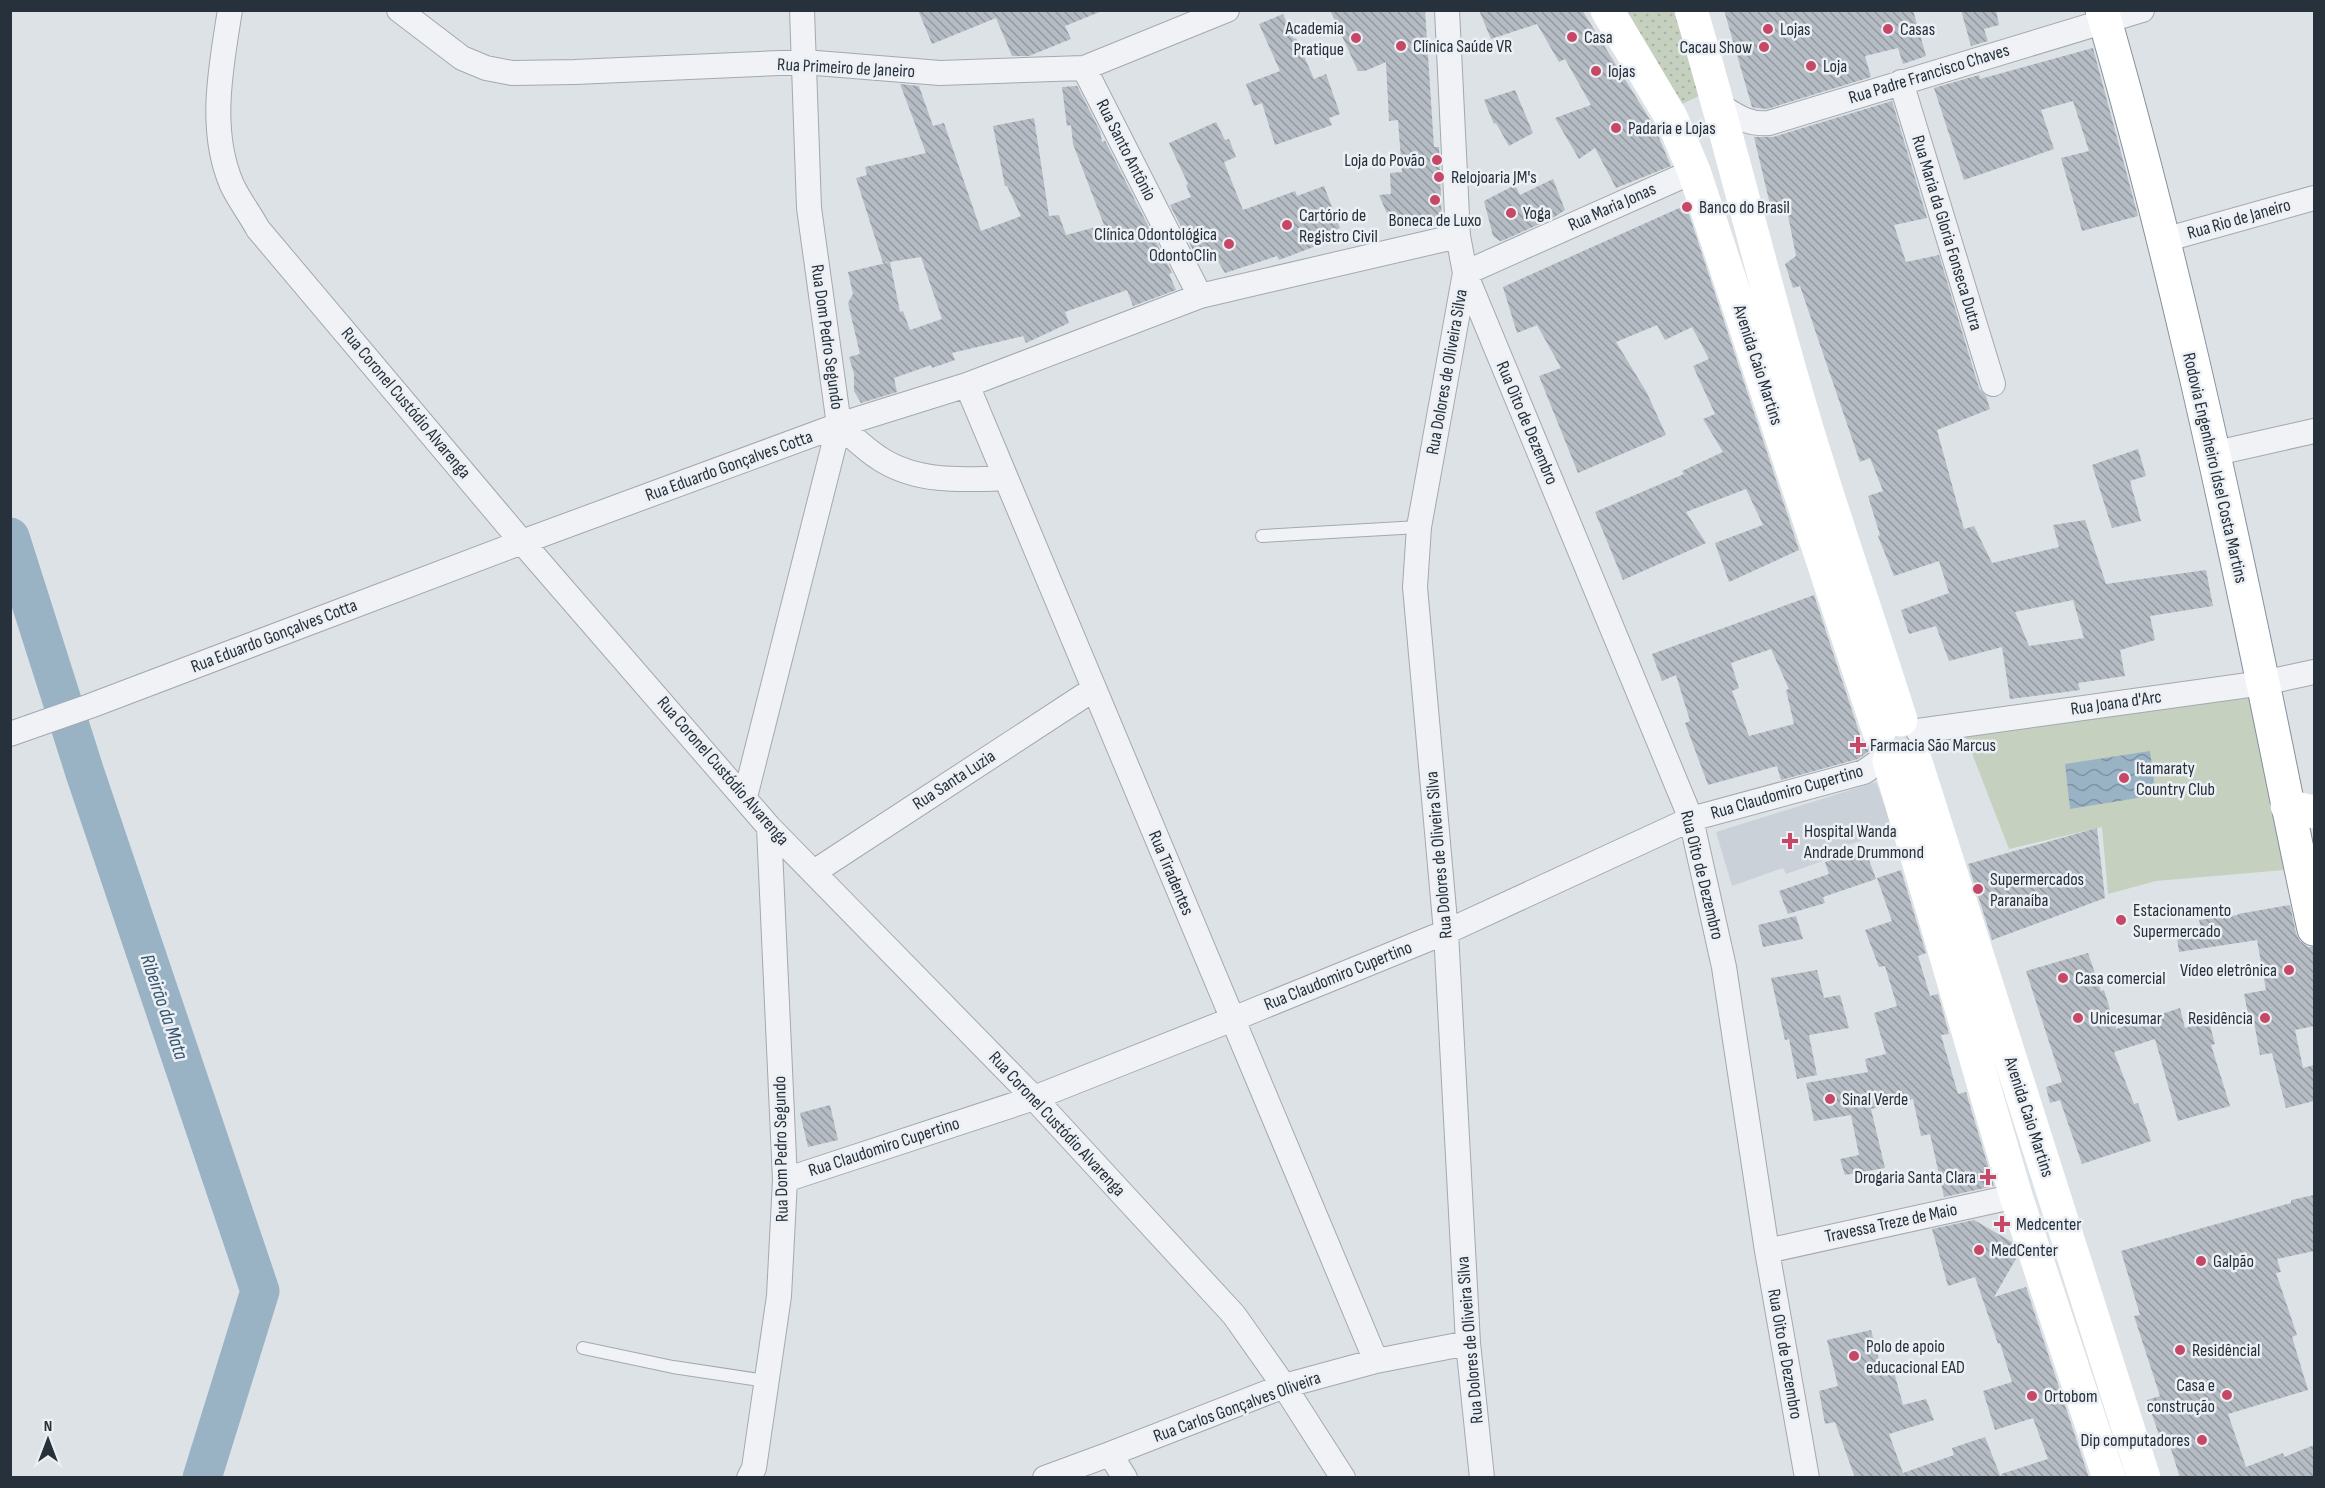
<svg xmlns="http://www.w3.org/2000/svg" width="2325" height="1488" font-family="'Sofia Sans Condensed',sans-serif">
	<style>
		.built { fill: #cbd1d8 }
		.green { fill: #c5d0bf }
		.park { fill: url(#park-dots) }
		.water { fill: url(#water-waves) }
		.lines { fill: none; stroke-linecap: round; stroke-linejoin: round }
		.river { stroke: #99b3c5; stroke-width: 39 }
		.building { fill: url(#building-back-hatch); fill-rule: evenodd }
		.lane-casing { stroke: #a3a9b0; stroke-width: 14 }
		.street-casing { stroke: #a3a9b0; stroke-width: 26 }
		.highway-casing { stroke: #85919c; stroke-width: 35 }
		.lane { stroke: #f0f2f5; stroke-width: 12 }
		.street { stroke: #f0f2f5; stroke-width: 24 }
		.secondary { stroke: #fff; stroke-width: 33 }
		.highway { stroke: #fff; stroke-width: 33 }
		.poi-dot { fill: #c74767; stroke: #ecf0f4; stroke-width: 2 }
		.labels { text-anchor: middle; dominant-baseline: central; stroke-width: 5; stroke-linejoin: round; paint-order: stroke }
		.poi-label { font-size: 18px; fill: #27313c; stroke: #ecf0f4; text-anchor: start }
		.street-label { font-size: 18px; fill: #27313c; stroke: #ecf0f4 }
		.water-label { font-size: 20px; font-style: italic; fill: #34546e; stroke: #ecf0f4 }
	</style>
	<defs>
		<pattern id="park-dots" width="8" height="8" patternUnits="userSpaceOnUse" patternTransform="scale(1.5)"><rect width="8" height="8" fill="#c5d0bf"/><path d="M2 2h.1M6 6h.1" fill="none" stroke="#a9b3a5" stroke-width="1.8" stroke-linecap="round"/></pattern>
		<pattern id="water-waves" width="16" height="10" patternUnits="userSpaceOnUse" patternTransform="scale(1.5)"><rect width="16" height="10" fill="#99b3c5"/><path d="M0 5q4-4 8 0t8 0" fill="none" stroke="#7d92a1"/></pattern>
		<pattern id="building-back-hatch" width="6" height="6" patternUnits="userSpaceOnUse" patternTransform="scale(1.5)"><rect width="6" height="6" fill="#b5bcc3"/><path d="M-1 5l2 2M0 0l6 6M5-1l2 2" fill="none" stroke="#9399a0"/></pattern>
	</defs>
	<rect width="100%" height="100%" fill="#dde2e6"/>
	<path class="built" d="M1876 782 1894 830 1835 849 1837 856 1786 874 1783 868 1732 886 1716 832Z"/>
	<path class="green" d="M2249 690 2284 870 2156 881 2108 894 2102 827 2009 849 1963 730Z"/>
	<path class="park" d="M1627 11H1680L1705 93 1682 104Z"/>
	<path class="water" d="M2150 751 2156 795 2070 809 2065 764Z"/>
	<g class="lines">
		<path class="river" d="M10 537 85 773 260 1291 202 1478"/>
	</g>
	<path class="building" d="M918 10H1102V11L1065 26 1071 39 1029 56H1012L996 18 932 44Z
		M1330 10H1425L1434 147H1439L1442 223 1415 225 1414 221 1391 223 1379 195 1391 194 1390 173 1402 172 1398 120 1389 121 1386 62 1365 71H1358Z
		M1479 10H1582L1654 126 1671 166 1616 188 1595 148 1579 159 1555 118 1591 105 1565 59 1559 62 1537 24 1491 39Z
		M1724 10H1913L1926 56 1903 64 1898 48 1865 56 1871 77 1767 109 1757 108 1752 107Z
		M1961 10H1996L1999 25 1984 29 1988 41 1971 46Z
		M1283 14 1294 39 1296 38 1314 79 1326 74 1340 114 1329 118 1332 125 1275 145 1262 103 1254 106 1246 84 1280 71 1259 24Z
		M2093 48 2138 216 2082 231 2061 158 2089 151 2073 101 2041 110 2054 149 1964 180 1934 88 1979 75 1980 79Z
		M900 84 919 86 933 126 944 123 981 231 1021 216 1007 186H1005L993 126 1034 118 1049 216 1059 215 1066 235 1104 225 1073 144 1071 125 1067 126 1062 87 1077 86 1100 131 1102 142 1105 141 1172 273 1169 274 1176 290 1133 306 1127 290 1065 312 1069 323 1026 343 1023 336 952 353 955 360 932 368 931 365 894 378 897 392 861 403 854 391V374L849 357 860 354 848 303 853 294 848 272 890 262 900 312 903 311 910 330 942 319 921 257 883 263 856 178 867 175 865 167 926 153Z
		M1515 90 1533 133 1509 146 1496 123 1494 124 1484 100Z
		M1892 101 1927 218 1894 225 1906 262 1939 255 1979 388 1986 396 1990 409 1937 430 1964 529 1974 526 1992 563 2059 547 2053 525 2085 520 2106 584 2206 570 2213 606 2150 616 2155 640 2120 650 2125 676 2078 683 2080 690 2010 699 2002 647 1949 661 1936 626 1909 634 1901 610 1949 593 1939 561 1894 576 1878 536 1880 535 1868 496 1883 491 1870 458 1860 462 1800 286 1793 288 1785 264 1796 256 1787 210 1772 213 1754 137H1773ZM2073 600 2084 638 2029 646 2015 612Z
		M1216 122 1225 140 1229 139 1236 157 1224 162 1243 210 1295 191 1297 196 1324 186 1340 228 1313 238 1316 246 1279 260 1277 256 1225 273 1213 253 1198 260 1170 205 1191 197 1186 185 1188 184 1169 143Z
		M1553 179 1565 210 1553 218 1504 240 1500 241 1493 236 1484 201 1515 185 1520 195Z
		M1686 205 1799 550 1729 582 1715 543 1763 525 1746 489 1686 512 1706 543 1623 580 1595 512 1684 474 1682 471 1723 452 1703 419 1715 414 1693 366 1709 359 1692 327 1665 340 1657 325 1616 342 1647 393 1666 435 1578 473 1539 376 1561 368 1537 325 1517 333 1503 287Z
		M2138 449 2146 476 2130 481 2141 521 2112 528 2092 465Z
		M1814 595 1861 738 1866 746 1872 749 1858 759 1781 780 1777 766 1708 785 1685 723 1690 721 1676 675 1662 681 1652 654ZM1771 649 1789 689 1786 690 1794 724 1749 736 1732 691 1739 688 1731 663Z
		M2097 828 2105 898 1992 940 1968 864Z
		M1865 849 1876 879 1823 897 1825 903 1788 914 1779 891 1829 874 1825 862Z
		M1901 870 1926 953 1918 956 1930 996 1938 994 1949 1034 1941 1035 1958 1094 1966 1092 1994 1186 1944 1197 1930 1134 1921 1136 1913 1099 1871 1109 1885 1168 1845 1175 1840 1159 1859 1155 1851 1115 1814 1121 1806 1083 1868 1072 1865 1059 1886 1054 1874 1013 1897 1006 1885 966 1879 967 1865 930 1892 921 1877 878Z
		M2290 905 2296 933 2300 941 2308 947H2314V1026L2295 1030 2303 1068 2314 1065V1101L2286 1108 2272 1053 2260 1055 2254 1022 2250 1023 2244 994 2266 990 2257 940 2179 952 2176 931 2201 928 2199 920 2238 915V914Z
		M1796 916 1803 939 1763 947 1758 925Z
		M2088 953 2101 991 2104 990 2116 1029 2180 1008 2185 1028 2209 1022 2215 1044 2211 1045 2230 1106 2178 1121 2155 1039 2114 1052 2134 1104 2138 1103 2151 1141 2082 1164 2060 1100 2050 1103 2046 1087 2062 1082 2026 971Z
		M1817 970 1824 998 1840 995 1849 1028 1809 1035 1817 1075 1797 1079 1789 1039 1785 1040 1771 978Z
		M830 1105 838 1140 808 1147 800 1113Z
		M2314 1195V1251L2277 1259 2281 1272 2276 1273 2297 1335 2292 1337 2308 1390 2228 1414 2246 1467 2283 1453 2284 1457 2314 1445V1478H2180L2166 1433 2159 1435 2147 1400 2160 1396 2134 1316 2140 1315 2121 1251 2291 1203V1200Z
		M1974 1220 2012 1242 2017 1257 1994 1297 2026 1287 2089 1478H2002L2001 1474 2048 1459 2033 1418 1995 1430 1983 1391 2012 1382 2000 1343 1998 1344 1975 1277 1948 1286 1932 1229Z
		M1871 1330 1883 1375 1894 1372 1903 1405 1926 1399 1934 1420 1889 1434 1903 1473 1954 1455 1952 1448 1985 1437 2001 1478H1855L1835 1422 1825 1424 1819 1391 1838 1386 1827 1340Z"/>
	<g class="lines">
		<defs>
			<path id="lane" d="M1262 536 1419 527
				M583 1348 673 1367 766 1381"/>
			<path id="street" d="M230 10C221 67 208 130 232 185 239 200 250 214 258 229L522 542 769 827 1034 1098 1234 1315 1284 1386 1343 1478
				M399 10 462 58 486 68 512 73 575 72 804 62 940 73 1084 68 1227 10
				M1447 10 1458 236 1465 273 1419 527 1415 587 1446 932 1468 1343 1482 1478
				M1084 68 1200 296
				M1901 82 1993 384
				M1719 105C1736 116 1748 125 1769 123L2142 10
				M1694 171 1465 273 1691 819 1724 967 1767 1251 1807 1478
				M2164 240 2314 198
				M967 385 1376 1361
				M839 425C852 436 865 449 879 458 916 483 963 480 1006 478
				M2212 454 2314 431
				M1918 731 2263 683 2314 672
				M10 734 90 706 522 542 839 425 967 385 1200 296 1458 236
				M745 797 839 425 809 208 802 10
				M814 872 1094 689
				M785 1180 1034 1098 1233 1019 1446 932 1691 819 1864 772 1884 758
				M1767 1251 2016 1196
				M1110 1454 1125 1478
				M749 1478 754 1468 779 1296 785 1180 769 827
				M1045 1478 1110 1454 1284 1386 1376 1361 1468 1343"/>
			<path id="highway" d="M2102 10C2166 232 2216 458 2263 683 2280 765 2296 847 2314 929"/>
		</defs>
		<use href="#lane" class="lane-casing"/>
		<use href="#street" class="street-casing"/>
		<use href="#highway" class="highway-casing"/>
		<use href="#lane" class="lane"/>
		<use href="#street" class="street"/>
		<path class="secondary" d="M1607 10 1671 117 1694 171 1879 732
			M1691 10C1733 151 1766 294 1809 435 1838 530 1871 625 1901 720
			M1914 756 2144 1478
			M1889 761 2016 1196 2109 1478
			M2287 806 2314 812"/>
		<use href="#highway" class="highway"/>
	</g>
	<g class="poi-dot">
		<circle cx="1768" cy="29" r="6"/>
		<circle cx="1888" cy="29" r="6"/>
		<circle cx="1572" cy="37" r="6"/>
		<circle cx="1356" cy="38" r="6"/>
		<circle cx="1401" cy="46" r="6"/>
		<circle cx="1764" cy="47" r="6"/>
		<circle cx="1811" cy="66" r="6"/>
		<circle cx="1596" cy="71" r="6"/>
		<circle cx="1616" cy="128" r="6"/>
		<circle cx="1437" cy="160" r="6"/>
		<circle cx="1439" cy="177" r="6"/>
		<circle cx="1435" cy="200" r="6"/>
		<circle cx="1687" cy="207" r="6"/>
		<circle cx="1511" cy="213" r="6"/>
		<circle cx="1287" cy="225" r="6"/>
		<circle cx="1229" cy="244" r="6"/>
		<path d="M1855 736h6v6h6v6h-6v6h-6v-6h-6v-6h6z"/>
		<circle cx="2124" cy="778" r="6"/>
		<path d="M1787 832h6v6h6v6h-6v6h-6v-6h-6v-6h6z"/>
		<circle cx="1978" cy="889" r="6"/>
		<circle cx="2121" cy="920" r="6"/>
		<circle cx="2289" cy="970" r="6"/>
		<circle cx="2063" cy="978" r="6"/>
		<circle cx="2078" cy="1018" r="6"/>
		<circle cx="2265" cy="1018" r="6"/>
		<circle cx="1830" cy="1099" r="6"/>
		<path d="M1985 1168h6v6h6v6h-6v6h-6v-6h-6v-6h6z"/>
		<path d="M1999 1215h6v6h6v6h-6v6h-6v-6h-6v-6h6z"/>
		<circle cx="1979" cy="1250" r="6"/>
		<circle cx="2201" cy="1261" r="6"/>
		<circle cx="2180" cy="1350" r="6"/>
		<circle cx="1854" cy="1356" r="6"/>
		<circle cx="2227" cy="1395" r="6"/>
		<circle cx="2032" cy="1396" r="6"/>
		<circle cx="2202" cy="1440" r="6"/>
	</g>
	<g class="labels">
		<g class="poi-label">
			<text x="1344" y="28" text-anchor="end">Academia<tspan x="1344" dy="21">Pratique</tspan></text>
			<text x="1780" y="29">Lojas</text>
			<text x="1900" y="29">Casas</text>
			<text x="1584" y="37">Casa</text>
			<text x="1413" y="46">Clínica Saúde VR</text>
			<text x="1752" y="47" text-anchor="end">Cacau Show</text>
			<text x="1823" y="66">Loja</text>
			<text x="1608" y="71">lojas</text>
			<text x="1628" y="128">Padaria e Lojas</text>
			<text x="1425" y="160" text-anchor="end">Loja do Povão</text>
			<text x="1451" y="177">Relojoaria JM's</text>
			<text x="1699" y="207">Banco do Brasil</text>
			<text x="1523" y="213">Yoga</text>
			<text x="1299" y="215">Cartório de<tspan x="1299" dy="21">Registro Civil</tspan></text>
			<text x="1435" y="220" text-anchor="middle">Boneca de Luxo</text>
			<text x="1217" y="234" text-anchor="end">Clínica Odontológica<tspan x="1217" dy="21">OdontoClin</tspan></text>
			<text x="1870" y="745">Farmacia São Marcus</text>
			<text x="2136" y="768">Itamaraty<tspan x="2136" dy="21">Country Club</tspan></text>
			<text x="1804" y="831">Hospital Wanda<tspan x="1804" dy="21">Andrade Drummond</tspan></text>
			<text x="1990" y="879">Supermercados<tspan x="1990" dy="21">Paranaíba</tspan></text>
			<text x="2133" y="910">Estacionamento<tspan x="2133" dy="21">Supermercado</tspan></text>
			<text x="2277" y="970" text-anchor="end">Vídeo eletrônica</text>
			<text x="2075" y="978">Casa comercial</text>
			<text x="2090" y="1018">Unicesumar</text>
			<text x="2253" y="1018" text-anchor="end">Residência</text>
			<text x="1842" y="1099">Sinal Verde</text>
			<text x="1976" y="1177" text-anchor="end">Drogaria Santa Clara</text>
			<text x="2016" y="1224">Medcenter</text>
			<text x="1991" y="1250">MedCenter</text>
			<text x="2213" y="1261">Galpão</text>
			<text x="1866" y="1346">Polo de apoio<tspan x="1866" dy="21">educacional EAD</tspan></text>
			<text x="2192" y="1350">Residêncial</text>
			<text x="2215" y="1385" text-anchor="end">Casa e<tspan x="2215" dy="21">construção</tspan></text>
			<text x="2044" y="1396">Ortobom</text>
			<text x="2190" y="1440" text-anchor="end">Dip computadores</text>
		</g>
		<g class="street-label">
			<text transform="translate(846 68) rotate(3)">Rua Primeiro de Janeiro</text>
			<text transform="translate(1929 74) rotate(-17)">Rua Padre Francisco Chaves</text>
			<text transform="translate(1126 150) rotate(63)">Rua Santo Antônio</text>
			<text transform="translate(1612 207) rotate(-24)">Rua Maria Jonas</text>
			<text transform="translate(2239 219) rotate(-16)">Rua Rio de Janeiro</text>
			<text transform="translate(1947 233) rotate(73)">Rua Maria da Gloria Fonseca Dutra</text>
			<text transform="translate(827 337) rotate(82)">Rua Dom Pedro Segundo</text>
			<text transform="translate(1758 365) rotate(72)">Avenida Caio Martins</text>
			<text transform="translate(1447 372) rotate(-80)">Rua Dolores de Oliveira Silva</text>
			<text transform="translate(406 403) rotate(50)">Rua Coronel Custódio Alvarenga</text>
			<text transform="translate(1527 423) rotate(67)">Rua Oito de Dezembro</text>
			<text transform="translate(729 466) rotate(-20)">Rua Eduardo Gonçalves Cotta</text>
			<text transform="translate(2215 468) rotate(77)">Rodovia Engenheiro Idsel Costa Martins</text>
			<text transform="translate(274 636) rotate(-21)">Rua Eduardo Gonçalves Cotta</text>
			<text transform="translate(2116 703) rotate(-8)">Rua Joana d'Arc</text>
			<text transform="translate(723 771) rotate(49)">Rua Coronel Custódio Alvarenga</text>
			<text transform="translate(954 780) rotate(-33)">Rua Santa Luzia</text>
			<text transform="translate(1787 792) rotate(-16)">Rua Claudomiro Cupertino</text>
			<text transform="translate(1439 855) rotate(-95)">Rua Dolores de Oliveira Silva</text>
			<text transform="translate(1171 873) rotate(67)">Rua Tiradentes</text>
			<text transform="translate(1702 875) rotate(76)">Rua Oito de Dezembro</text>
			<text transform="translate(1338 976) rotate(-22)">Rua Claudomiro Cupertino</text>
			<text transform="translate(2029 1117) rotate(72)">Avenida Caio Martins</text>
			<text transform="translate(1057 1124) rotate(47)">Rua Coronel Custódio Alvarenga</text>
			<text transform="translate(884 1147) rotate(-18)">Rua Claudomiro Cupertino</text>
			<text transform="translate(781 1149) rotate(-91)">Rua Dom Pedro Segundo</text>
			<text transform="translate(1891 1223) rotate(-12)">Travessa Treze de Maio</text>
			<text transform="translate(1470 1340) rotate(-95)">Rua Dolores de Oliveira Silva</text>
			<text transform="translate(1785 1354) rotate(80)">Rua Oito de Dezembro</text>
			<text transform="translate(1237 1407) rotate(-20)">Rua Carlos Gonçalves Oliveira</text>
		</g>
		<g class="water-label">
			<text transform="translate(164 1007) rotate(71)">Ribeirão da Mata</text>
		</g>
	</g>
	<rect width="2325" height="1488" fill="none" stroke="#27313c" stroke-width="24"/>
	<g transform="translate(48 1440)" stroke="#ecf0f4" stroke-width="4.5" paint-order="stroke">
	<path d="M0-4.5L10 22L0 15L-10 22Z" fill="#27313c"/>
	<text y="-9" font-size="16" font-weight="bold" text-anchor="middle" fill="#27313c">N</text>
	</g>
</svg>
